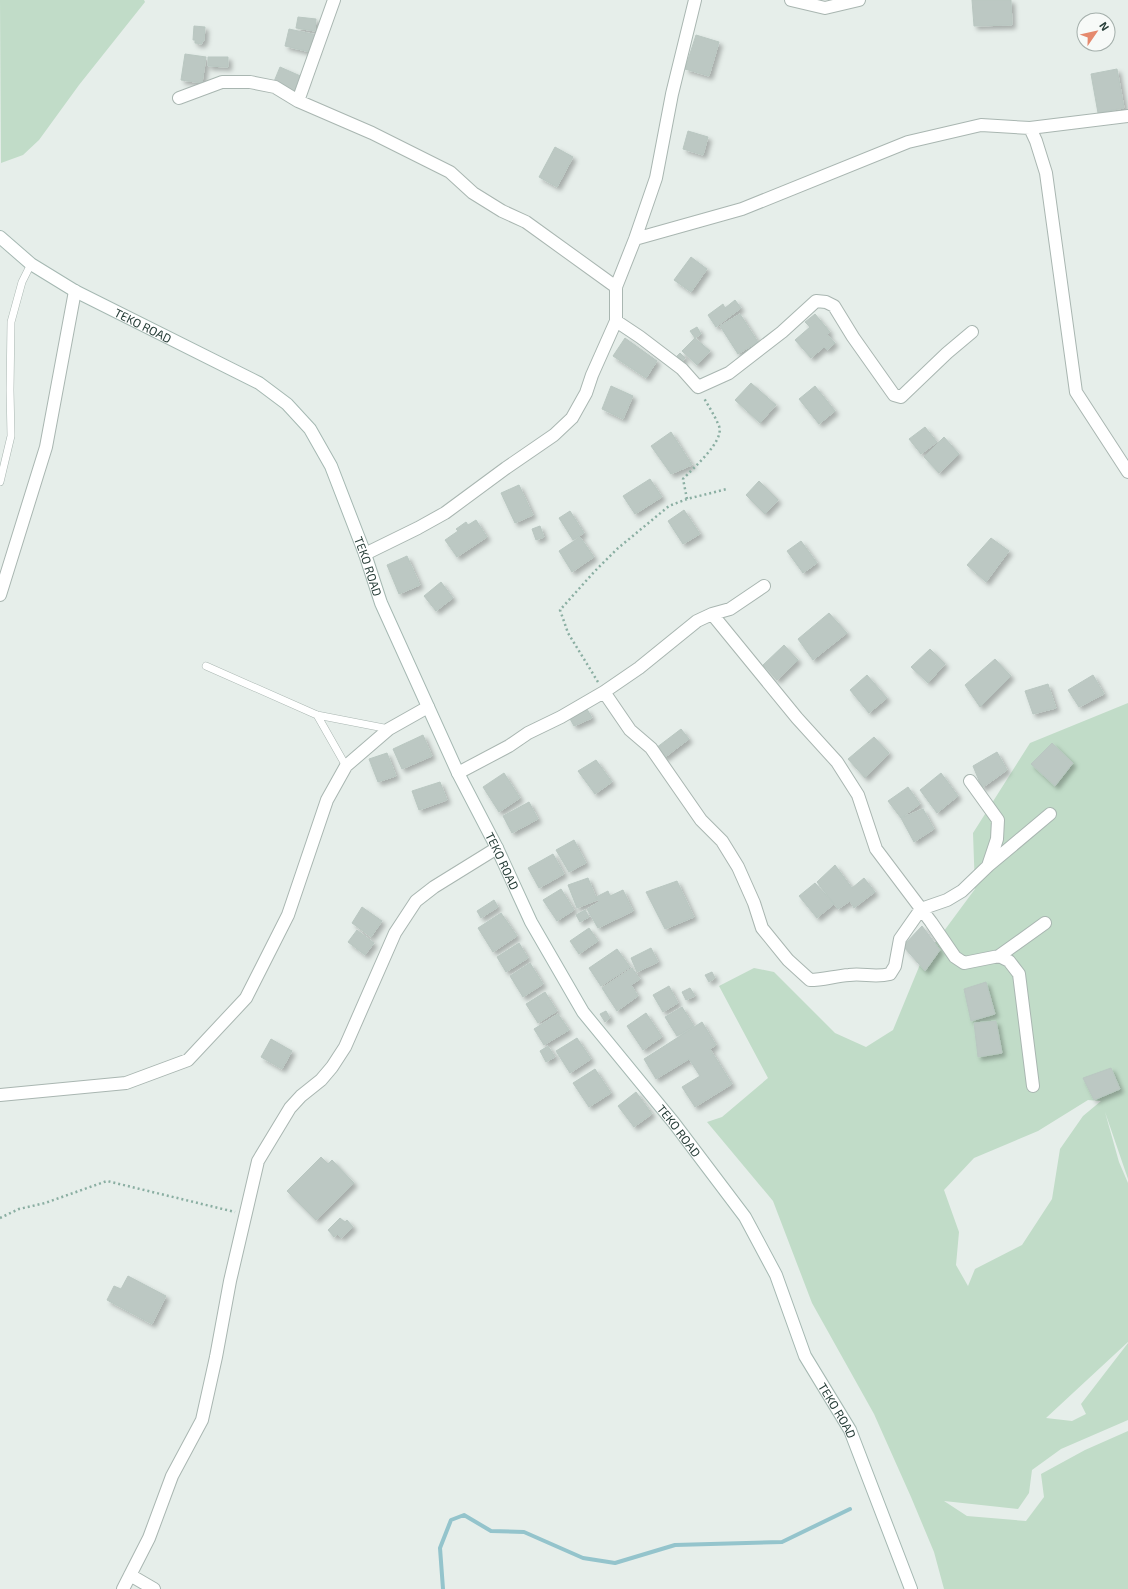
<svg xmlns="http://www.w3.org/2000/svg" width="1128" height="1589" font-family="'Exo 2',sans-serif">
	<style>
		.green { fill: #c1dcc8; fill-rule: evenodd }
		.lines { fill: none; stroke-linecap: round; stroke-linejoin: round }
		.stream { stroke: #94c4cc; stroke-width: 4 }
		.building { fill: #bcc8c3; stroke: #b9c7c1; filter: url(#shadow) }
		.lane-casing { stroke: #a9b6b1; stroke-width: 8 }
		.street-casing { stroke: #a9b6b1; stroke-width: 14 }
		.secondary-casing { stroke: #a5b8b2; stroke-width: 14 }
		.path { stroke: #8aaea2; stroke-width: 2.5; stroke-dasharray: 2 3; stroke-linecap: butt }
		.lane { stroke: #fff; stroke-width: 7 }
		.street { stroke: #fff; stroke-width: 12 }
		.secondary { stroke: #fff; stroke-width: 12 }
		.labels { text-anchor: middle; dominant-baseline: central; stroke-width: 3; stroke-linejoin: round; paint-order: stroke }
		.street-label { font-size: 12px; fill: #273e38; stroke: #f7faf8 }
	</style>
	<defs>
		<filter id="shadow"><feDropShadow dx="3.5" dy="3.5" stdDeviation="2" flood-color="#0004"/></filter>
	</defs>
	<rect width="100%" height="100%" fill="#e6eeea"/>
	<path class="green" d="M0 0H144L145 2 79 85 39 140 23 155 1 163Z
		M1128 703V1179L1105 1112 1119 1162 1128 1183V1342L1046 1418 1072 1421 1086 1414 1081 1404 1128 1343V1420L1061 1449 1032 1470 1029 1493 1018 1509 944 1501 967 1516 1026 1521 1044 1497 1041 1474 1085 1450 1128 1431V1589H944L934 1552 911 1497 874 1414 812 1303 773 1201 707 1122 722 1117 768 1078 719 986 754 968 774 972 835 1033 866 1047 893 1030 921 962 975 889 973 833 1030 743ZM1088 1100 1101 1101 1083 1116 1060 1149 1052 1199 1022 1245 975 1269 968 1286 956 1265 959 1232 944 1190 974 1158 1038 1131Z"/>
	<g class="lines">
		<path class="stream" d="M443 1589 440 1548 451 1520 464 1515 491 1531 524 1532 583 1558 615 1563 675 1545 782 1542 850 1509"/>
	</g>
	<path class="building" d="M972 0H1011L1012 25 974 26Z
		M298 17 316 19 315 31 296 28Z
		M194 26 205 27 204 41H202V44L195 43V40H193Z
		M289 29 317 35 314 53 285 46Z
		M696 35 719 42 709 76 685 69Z
		M185 54 206 57 202 83 181 80Z
		M208 57H228V67L208 66Z
		M280 67 305 78 298 94 273 84Z
		M1117 69 1124 108 1098 113 1091 74Z
		M688 131 708 137 703 155 683 149Z
		M555 147 573 157 557 187 539 177Z
		M691 257 707 269 691 292 674 280Z
		M735 300 741 308 716 327 708 315 723 304 725 308Z
		M740 314 758 342 738 354 720 326Z
		M815 314 830 332 827 334 835 343 827 350 824 347 811 358 795 340 810 327 805 322Z
		M697 327 701 334 695 338 690 331Z
		M625 338 657 361 646 378 613 356Z
		M695 338 710 351 697 365 682 351Z
		M680 353 685 358 681 363 675 358Z
		M751 383 776 405 760 423 735 400Z
		M611 386 633 396 623 419 602 409Z
		M815 386 835 411 819 424 799 399Z
		M925 427 937 442 921 454 909 439Z
		M671 432 692 465 671 474 651 446Z
		M944 437 959 454 939 473 924 457Z
		M650 479 662 497 635 514 623 496Z
		M759 481 778 500 765 514 746 495Z
		M519 485 533 515 515 523 501 493Z
		M684 510 700 534 683 544 668 521Z
		M570 511 584 533 573 540 559 518Z
		M476 520 487 537 457 557 445 540 458 531 456 529 466 522 468 525Z
		M540 526 544 537 536 540 532 529Z
		M580 537 594 557 572 572 559 551Z
		M991 538 1009 551 986 582 967 565Z
		M801 541 817 563 803 573 787 551Z
		M407 556 420 585 399 594 387 565Z
		M441 582 453 598 436 611 424 596Z
		M829 613 847 633 813 660 798 639Z
		M784 645 798 660 777 680 763 665Z
		M930 649 945 664 928 683 911 667Z
		M995 659 1011 676 980 707 965 685Z
		M867 675 887 698 869 713 850 690Z
		M1093 675 1104 694 1079 707 1068 690Z
		M1048 684 1056 708 1033 714 1025 691Z
		M587 709 592 718 574 726 569 717Z
		M681 729 689 739 664 758 656 748Z
		M423 735 432 756 402 769 393 749Z
		M874 737 889 753 865 778 848 759Z
		M1052 743 1073 763 1055 786 1031 764Z
		M997 752 1007 770 982 788 973 766Z
		M387 753 396 776 378 782 369 759Z
		M596 760 612 782 595 794 578 771Z
		M504 773 520 798 499 812 483 787Z
		M941 773 958 796 937 813 920 790Z
		M440 782 447 800 419 810 412 791Z
		M908 787 920 804 901 818 888 801Z
		M529 802 538 819 512 833 503 816Z
		M923 809 934 829 914 842 901 818Z
		M574 840 586 863 569 872 556 850Z
		M553 854 564 874 539 888 528 868Z
		M835 865 852 888 864 878 875 892 854 908 850 901 838 909 817 882Z
		M588 878 597 900 577 908 568 885Z
		M677 881 694 917 665 929 646 892Z
		M815 883 834 904 817 918 799 896Z
		M561 889 574 910 557 921 543 900Z
		M623 890 633 911 598 928 587 909 599 902 596 897 608 891 610 896Z
		M494 900 498 907 481 918 477 911Z
		M362 907 382 921 371 937 352 923Z
		M585 910 589 917 580 922 576 915Z
		M501 913 517 936 493 952 478 928Z
		M922 926 940 950 925 971 903 946Z
		M589 928 598 941 579 954 570 941Z
		M357 930 374 943 365 955 348 942Z
		M519 943 528 958 506 972 497 957Z
		M651 948 658 962 637 972 631 958Z
		M617 949 630 967 601 986 589 968Z
		M530 963 543 984 523 997 510 976Z
		M632 968 640 979 631 985 638 996 617 1011 602 988Z
		M712 972 715 978 709 982 705 975Z
		M986 982 995 1014 971 1021 964 989Z
		M669 986 678 1003 663 1012 653 995Z
		M690 988 695 996 686 1000 682 992Z
		M545 992 557 1011 538 1023 526 1004Z
		M682 1007 694 1026 677 1036 665 1017Z
		M606 1011 610 1018 605 1022 600 1014Z
		M646 1013 662 1037 643 1050 627 1026Z
		M558 1014 569 1030 544 1045 534 1029Z
		M996 1021 1002 1053 978 1057 974 1023Z
		M702 1022 716 1045 710 1049 732 1084 695 1107 682 1087 700 1076 689 1059 656 1079 644 1059Z
		M577 1038 591 1059 570 1073 556 1051Z
		M271 1039 292 1051 282 1069 261 1057Z
		M548 1046 555 1057 546 1062 540 1051Z
		M1111 1068 1120 1089 1094 1100 1083 1078Z
		M595 1069 611 1093 589 1107 573 1083Z
		M636 1092 652 1114 634 1127 618 1106Z
		M321 1157 328 1164 332 1160 354 1183 316 1220 287 1191Z
		M340 1218 345 1222 347 1220 353 1227 341 1238 338 1234 334 1237 328 1230Z
		M128 1276 166 1296 152 1324 107 1300 114 1286 121 1289Z"/>
	<g class="lines">
		<defs>
			<path id="lane" d="M0 482 11 436 10 390 11 322 22 282 31 264
				M206 666 317 715 389 729
				M317 715 346 766"/>
			<path id="street" d="M791 0 825 8 859 0
				M179 98 222 82H250L275 87 298 101 372 133 450 172 473 193 502 211 526 222 616 287
				M298 101 334 0
				M1030 128 1128 116
				M635 239 742 209 908 142 981 125 1030 128 1036 141 1046 173 1076 392 1128 472
				M616 321 640 337 682 369 698 387 729 373 782 332 816 301 826 302 834 306 853 337 894 395 901 397 947 353 972 332
				M365 554 418 528 445 513 506 468 554 435 572 418 586 393 592 375 616 321V287L635 239 656 178 672 94 695 0
				M0 595 46 447 75 291
				M712 614 797 718 837 762 858 795 876 849 931 922 955 957 964 963 999 956 1009 961 1019 974 1033 1086
				M604 692 630 730 651 748 701 820 722 841 738 867 754 903 762 928 788 960 810 980C823 980 835 976 849 975 864 973 874 978 890 974L895 966 900 939 921 909 947 900 962 891 988 866 1050 814
				M458 773 509 746 528 733 561 717 604 692 639 668 697 621 712 614 730 609 764 586
				M970 781 998 820 997 839 988 866
				M999 956 1045 923
				M0 1095 126 1083 188 1060 246 998 288 915 327 800 346 766 389 729 428 707
				M130 1575 154 1589
				M123 1589 149 1538 172 1476 202 1420 216 1357 230 1281 258 1161 290 1108 301 1096 321 1080 332 1067 345 1047 395 933 416 901 434 887 497 848"/>
			<g id="secondary">
				<path id="s1" d="M0 237 31 264 75 291 259 383 287 404 310 429 331 466 365 554 381 603 458 773 497 848 531 922 583 1012 674 1123 745 1217 776 1275 805 1356 850 1430 911 1589"/>
			</g>
		</defs>
		<use href="#lane" class="lane-casing"/>
		<use href="#street" class="street-casing"/>
		<use href="#secondary" class="secondary-casing"/>
		<path class="path" d="M687 499 683 479C693 468 725 441 719 426 715 416 709 407 704 398
			M598 682 568 633 560 610 594 572 617 549 669 506 687 499 727 489
			M0 1218 19 1209 45 1203 107 1181 235 1212"/>
		<use href="#lane" class="lane"/>
		<use href="#street" class="street"/>
		<use href="#secondary" class="secondary"/>
	</g>
	<g class="labels">
		<g class="street-label">
			<text stroke="none"><textPath href="#s1" startOffset="169">TEKO ROAD</textPath></text>
			<text stroke="none"><textPath href="#s1" startOffset="517">TEKO ROAD</textPath></text>
			<text stroke="none"><textPath href="#s1" startOffset="841">TEKO ROAD</textPath></text>
			<text stroke="none"><textPath href="#s1" startOffset="1165">TEKO ROAD</textPath></text>
			<text stroke="none"><textPath href="#s1" startOffset="1489">TEKO ROAD</textPath></text>
		</g>
	</g>
	<g transform="translate(1096 32) rotate(56)"><circle r="19" fill="#f7faf8" stroke="#a4afab"/>
	<path d="M0-3L7 15L0 10L-7 15Z" fill="#e5896d"/>
	<text y="-6" font-size="11" font-weight="bold" text-anchor="middle" fill="#273e38">N</text>
	</g>
</svg>
